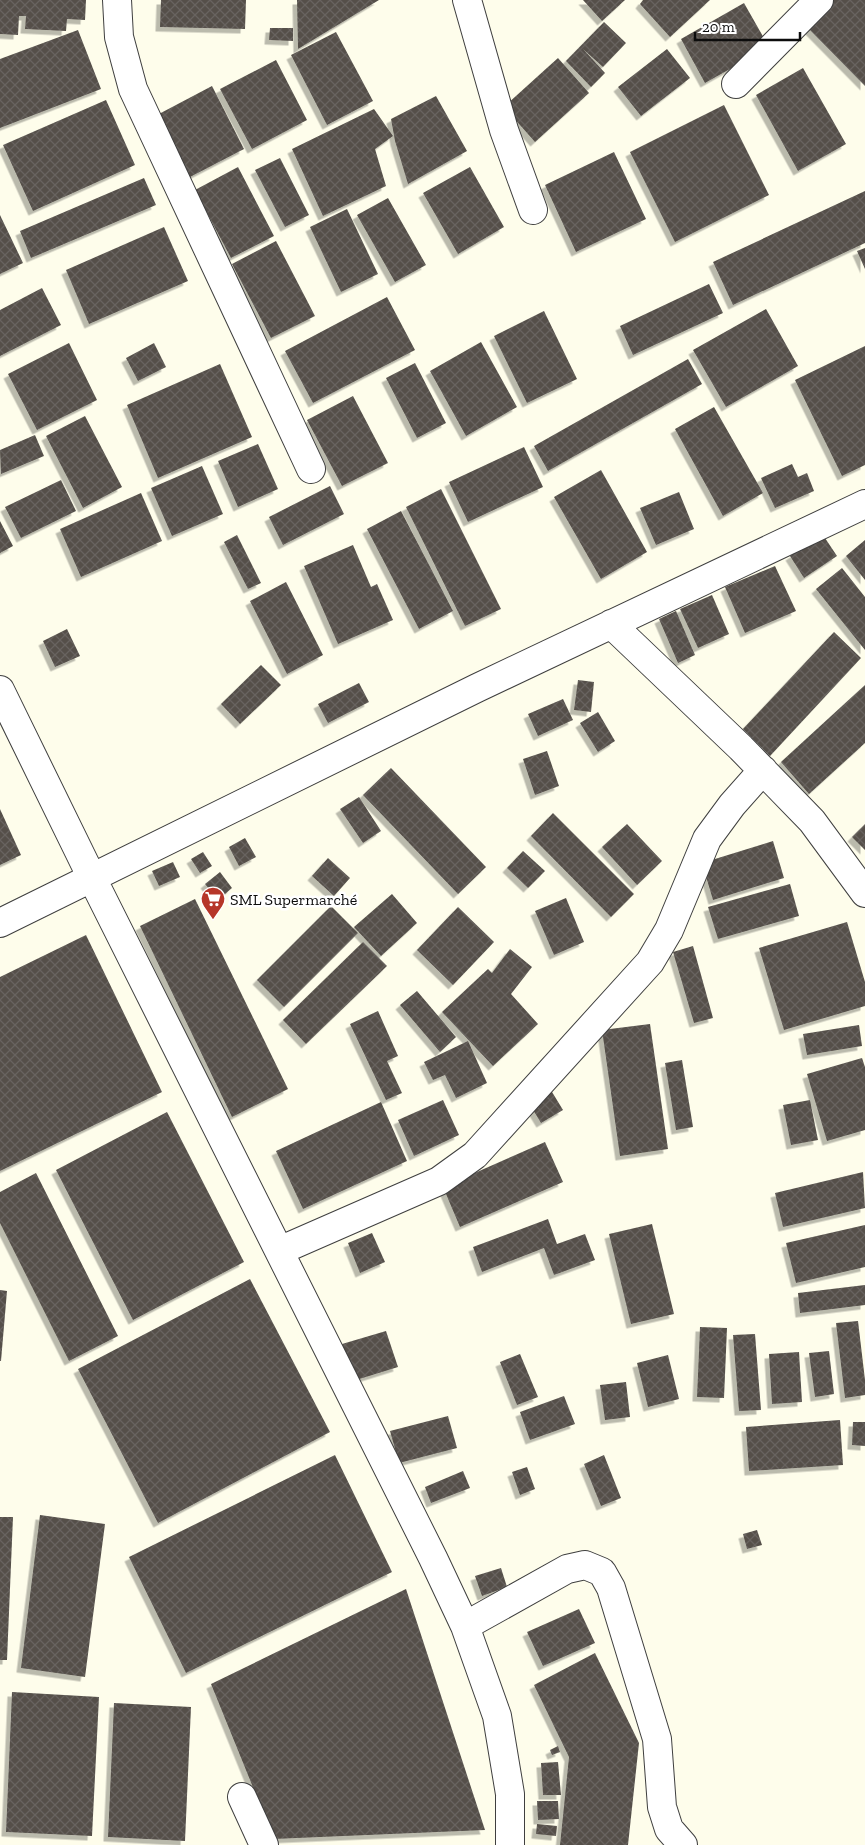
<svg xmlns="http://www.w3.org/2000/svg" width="865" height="1845" font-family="'Zilla Slab',serif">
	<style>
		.building { fill: url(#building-cross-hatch); filter: url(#shadow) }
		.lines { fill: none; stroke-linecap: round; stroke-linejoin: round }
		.minor-casing { stroke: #3f3f3f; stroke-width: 30 }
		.minor { stroke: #fff; stroke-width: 28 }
		.labels { text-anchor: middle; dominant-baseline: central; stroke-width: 5; stroke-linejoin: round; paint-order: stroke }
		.poi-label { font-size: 16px; fill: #0c0c0c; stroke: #fff; text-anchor: start }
	</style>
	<defs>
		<pattern id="building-cross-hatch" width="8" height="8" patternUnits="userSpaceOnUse" patternTransform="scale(1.25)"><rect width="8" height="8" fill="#544f49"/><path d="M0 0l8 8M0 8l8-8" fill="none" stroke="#68645f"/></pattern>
		<filter id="shadow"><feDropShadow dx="-4.5" dy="4.5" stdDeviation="0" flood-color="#0004"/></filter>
	</defs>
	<rect width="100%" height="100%" fill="#fefdeb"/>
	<path class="building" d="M0 0H86L85 20 67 19 66 31 25 29 26 16H19L18 35 0 34Z
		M161 0H246L245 29 160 27Z
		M297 0H379L298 49Z
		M583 0H625L602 21Z
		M643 0H710L670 37 640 4Z
		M831 0H865V86L806 26Z
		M744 3 769 47 705 83 681 39Z
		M604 22 626 43 603 67 583 49 605 73 591 87 566 61Z
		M270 28H293V41L269 40Z
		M78 30 101 89 0 128V59Z
		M336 32 373 101 327 125 291 55Z
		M667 49 690 78 641 116 618 87Z
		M558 58 589 93 535 142 504 107Z
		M276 60 307 120 252 149 220 89Z
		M803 68 846 144 798 171 756 95Z
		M212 86 244 149 190 177 157 115Z
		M436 96 467 151 408 184 395 141 391 119Z
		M106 100 135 165 33 211 3 145Z
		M724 105 769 195 675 242 630 152Z
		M374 109 393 136 375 149 386 186 323 216 292 149Z
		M614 152 646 219 576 252 545 185Z
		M280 158 309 215 285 227 255 170Z
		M238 167 274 236 231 258 195 190Z
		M470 167 504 227 458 254 423 193Z
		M144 178 156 205 31 258 20 231Z
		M865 191V243L733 305 713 262Z
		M388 198 426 265 395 282 357 215Z
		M347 209 378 274 341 292 310 227Z
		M0 215 23 263 0 274Z
		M164 227 188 281 89 324 66 270Z
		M276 241 315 316 271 338 232 264Z
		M865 248V269L857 251Z
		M709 284 723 313 633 355 620 326Z
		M42 288 61 325 0 356V310Z
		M387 297 415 350 313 403 285 351Z
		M766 309 798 366 726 407 693 350Z
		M544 311 577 379 527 403 494 336Z
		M481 342 517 407 466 436 430 371Z
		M69 343 97 400 37 430 8 374Z
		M154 343 166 367 138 381 126 358Z
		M865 346V465L842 476 795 380Z
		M688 359 702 384 548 471 534 446Z
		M415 363 446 423 417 438 386 378Z
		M220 364 252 437 158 478 127 405Z
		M353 396 388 463 342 486 307 420Z
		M714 407 763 493 723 516 675 429Z
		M85 416 122 487 83 508 46 436Z
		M35 435 44 456 1 474 0 450Z
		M258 444 278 489 238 507 218 461Z
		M524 447 543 487 468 522 449 482Z
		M792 464 798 477 807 473 814 491 775 508 761 478Z
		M202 466 223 514 172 536 151 488Z
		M601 470 647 552 601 579 554 497Z
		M61 480 76 511 21 538 5 507Z
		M330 486 344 514 283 545 269 517Z
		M441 489 501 609 465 626 406 507Z
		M679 492 694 529 656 545 640 508Z
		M141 493 162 541 81 577 60 529Z
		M401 511 453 611 419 629 367 529Z
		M0 521 13 546 0 553Z
		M237 535 261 583 248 589 224 542Z
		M823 535 837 556 804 578 790 556Z
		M865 540V580L846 556Z
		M353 545 371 587 377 584 393 620 338 644 304 566Z
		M775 566 796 611 745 633 725 587Z
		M842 568 865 597V650L816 589Z
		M286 582 323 655 287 674 250 601Z
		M712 595 729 634 698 648 680 609Z
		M676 611 695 655 678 663 659 619Z
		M67 629 80 656 55 667 43 641Z
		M834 632 861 658 770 756 743 729Z
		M261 665 281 685 240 724 221 704Z
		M578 680 594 682 591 712 574 710Z
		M359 683 369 702 328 723 318 704Z
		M865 685V743L809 794 781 762Z
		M563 699 573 720 538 736 528 714Z
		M598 712 615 741 598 752 580 723Z
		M547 751 559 786 535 795 523 759Z
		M391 768 486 867 458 894 363 795Z
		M359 797 381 831 363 843 340 809Z
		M0 809 21 855 0 865Z
		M553 813 634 894 611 917 531 836Z
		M627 824 662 861 637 885 602 847Z
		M865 824V850L852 837Z
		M245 838 256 857 239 866 229 847Z
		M773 841 784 878 713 900 702 863Z
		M523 851 545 871 528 888 507 868Z
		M203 852 212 866 200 873 191 859Z
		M328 858 350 878 334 896 312 876Z
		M173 862 180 877 159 886 152 871Z
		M220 872 232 888 218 900 205 884Z
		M790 884 799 916 718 939 708 907Z
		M392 894 417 923 381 956 354 927Z
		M566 898 584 942 554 955 535 911Z
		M195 899 288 1089 232 1117 140 926Z
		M331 906 358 933 284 1007 257 980Z
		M458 907 494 942 453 985 417 950Z
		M847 922 865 982V1006L784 1030 759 948Z
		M86 935 162 1092 0 1171V977Z
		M363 942 387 966 306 1044 283 1020Z
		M693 946 713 1018 694 1023 673 952Z
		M510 949 532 967 511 994 538 1024 493 1066 442 1012 488 969 492 973Z
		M417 991 456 1037 440 1052 400 1005Z
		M378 1011 398 1056 387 1061 402 1093 386 1100 350 1024Z
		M650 1024 668 1149 620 1156 602 1030Z
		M859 1025 862 1046 807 1055 803 1034Z
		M468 1041 487 1083 456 1098 445 1075 433 1080 424 1062Z
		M862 1058 865 1067V1130L827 1141 807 1074Z
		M682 1060 693 1127 676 1130 665 1063Z
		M549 1087 563 1110 541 1123 527 1100Z
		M443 1100 459 1135 414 1156 398 1120Z
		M810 1100 818 1140 791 1145 783 1105Z
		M381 1102 407 1161 303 1209 276 1151Z
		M167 1112 244 1262 133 1320 56 1170Z
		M545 1142 563 1182 460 1227 443 1187Z
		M863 1172 865 1208 783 1227 775 1193Z
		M36 1173 118 1336 69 1361 0 1223V1192Z
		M548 1219 557 1244 585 1234 595 1260 554 1275 544 1248 482 1272 473 1247Z
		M652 1224 674 1314 631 1324 609 1234Z
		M865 1225V1267L796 1283 786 1243Z
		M372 1233 385 1262 360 1273 348 1243Z
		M250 1279 330 1432 158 1523 78 1369Z
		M865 1285V1305L800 1313 798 1293Z
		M0 1290 7 1291 1 1361H0Z
		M858 1321 865 1380V1395L845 1398 836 1323Z
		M700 1327 727 1328 724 1398 697 1397Z
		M386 1331 398 1367 353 1381 342 1344Z
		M755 1334 761 1410 739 1411 733 1335Z
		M829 1351 834 1394 815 1397 809 1353Z
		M799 1352 802 1402 772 1404 769 1354Z
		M520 1354 538 1397 517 1405 500 1362Z
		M668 1355 679 1399 648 1407 637 1363Z
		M626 1382 630 1417 605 1420 600 1385Z
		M564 1396 575 1424 530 1440 520 1412Z
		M448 1416 457 1448 399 1463 390 1431Z
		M840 1420 843 1465 749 1471 746 1427Z
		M853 1422H865V1446L852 1445Z
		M335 1455 392 1572 186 1673 129 1557Z
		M604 1455 621 1498 601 1506 584 1464Z
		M527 1467 535 1489 520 1495 512 1472Z
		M463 1471 470 1488 431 1503 425 1487Z
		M40 1515 105 1524 85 1677 21 1668Z
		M0 1517H13L7 1660H0Z
		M757 1530 762 1545 747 1549 743 1534Z
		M501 1568 507 1587 482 1596 475 1576Z
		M406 1589 485 1830 274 1839 211 1684Z
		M579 1609 595 1643 543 1666 527 1632Z
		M595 1653 639 1743 628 1845H560L569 1757 534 1685Z
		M12 1692 99 1697 92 1836 6 1832Z
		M114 1703 191 1707 185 1841 108 1837Z
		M558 1746 560 1752 552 1755 550 1750Z
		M558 1762 561 1795H543L541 1763Z
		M537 1801H558L559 1819 538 1820Z
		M537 1824 557 1826 556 1836 536 1834Z"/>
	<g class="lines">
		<defs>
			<path id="minor" d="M117 0 119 37 133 89 311 469
				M467 0 504 130 533 210
				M736 84 819 0
				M611 624 741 748 812 821 865 893
				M0 690 92 878 433 1558 465 1626 497 1716 510 1794V1845
				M0 923 477 688 865 504
				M279 1251 439 1181 475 1155 650 962 669 930 707 839 732 805 763 770
				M465 1626 567 1569 585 1565 602 1572 611 1588 657 1739 662 1807 669 1829 683 1845
				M242 1797 264 1845"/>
		</defs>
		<use href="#minor" class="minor-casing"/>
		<use href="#minor" class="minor"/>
	</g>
	<defs>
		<symbol id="supermarket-pin" viewBox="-11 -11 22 30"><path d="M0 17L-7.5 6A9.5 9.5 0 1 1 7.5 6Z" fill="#b63629" stroke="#fff"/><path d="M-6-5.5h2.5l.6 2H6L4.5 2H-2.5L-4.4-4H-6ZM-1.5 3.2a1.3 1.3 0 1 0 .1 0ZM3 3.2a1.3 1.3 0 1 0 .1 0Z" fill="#fff"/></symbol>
	</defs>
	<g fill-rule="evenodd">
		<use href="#supermarket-pin" x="199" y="885" width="28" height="38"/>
	</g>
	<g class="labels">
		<g class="poi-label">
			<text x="230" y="899">SML Supermarché</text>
		</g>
	</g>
	<path d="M695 32v8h105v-8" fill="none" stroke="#0c0c0c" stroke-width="2.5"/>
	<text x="702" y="32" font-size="15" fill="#0c0c0c" stroke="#ffffff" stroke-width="4" paint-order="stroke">20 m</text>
</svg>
